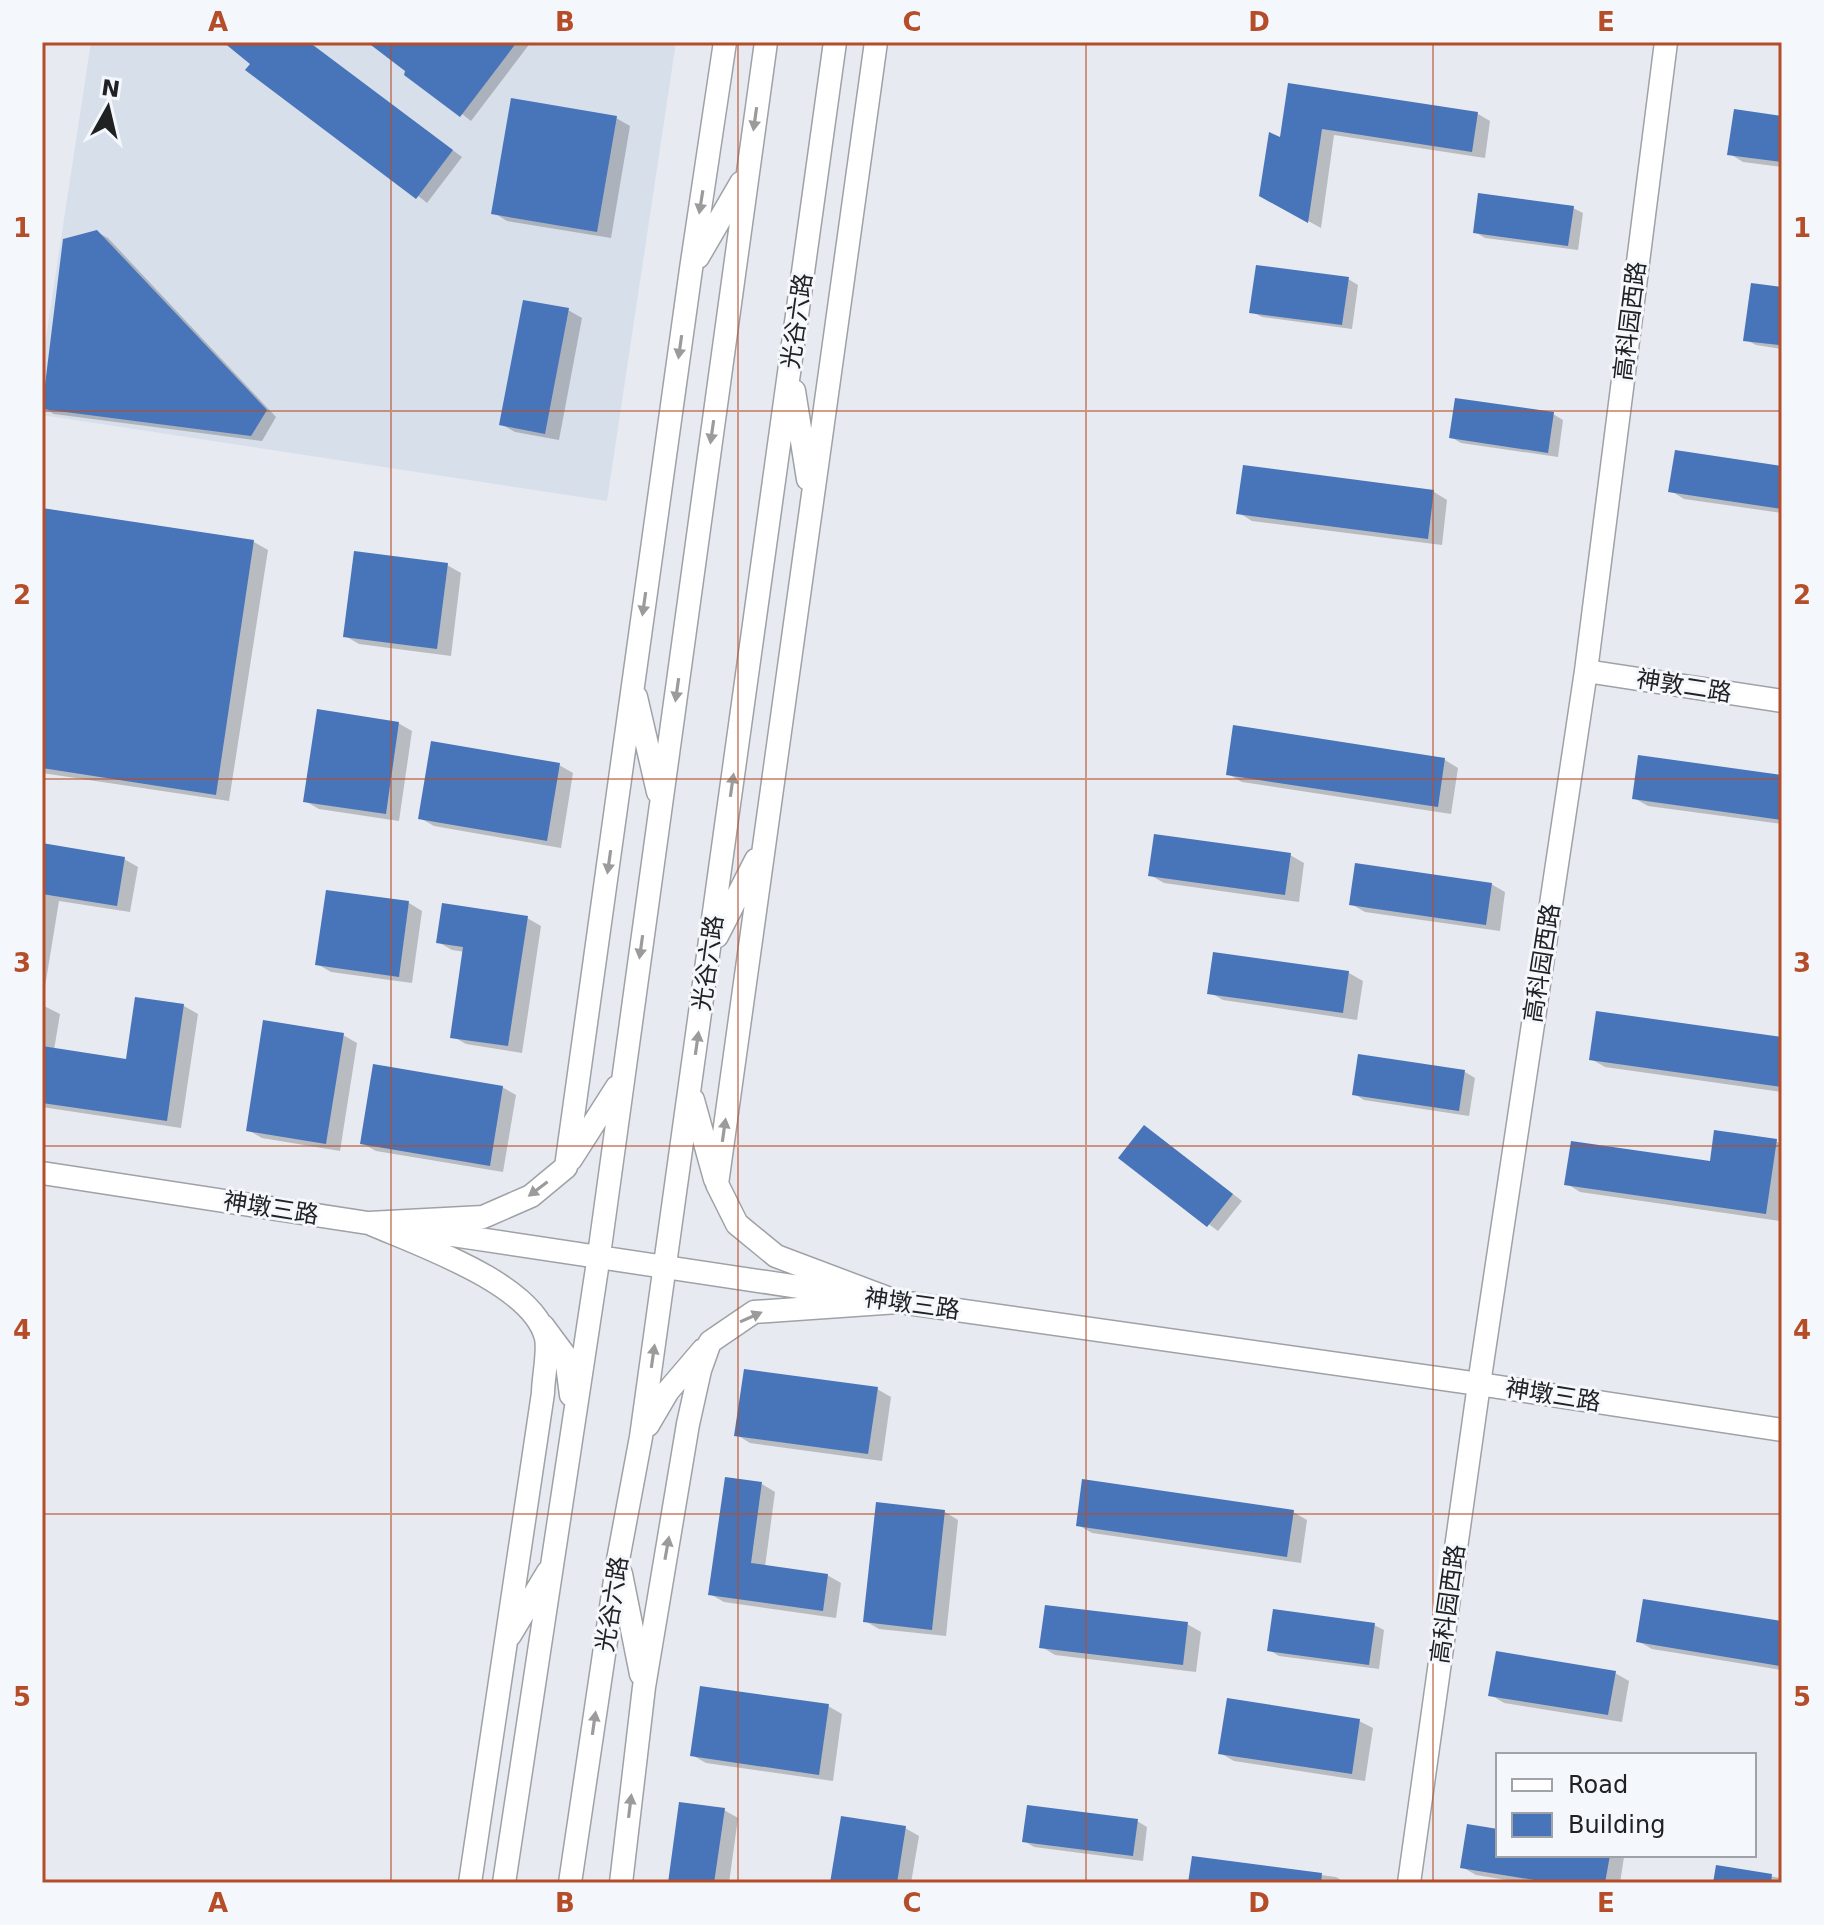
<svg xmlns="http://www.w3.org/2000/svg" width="1824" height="1925" font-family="'DejaVu Sans','Noto Sans SC',sans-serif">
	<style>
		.built { fill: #d7dfeb }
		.shadow { fill: #0003 }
		.building { fill: #4874ba }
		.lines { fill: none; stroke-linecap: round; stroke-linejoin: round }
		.secondary-casing { stroke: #9ea1a6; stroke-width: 25 }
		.secondary { stroke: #fff; stroke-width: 22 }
		.oneway { fill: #9b9b9c }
		.grid { fill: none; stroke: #b54d29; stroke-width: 2; stroke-opacity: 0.55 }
		.labels { text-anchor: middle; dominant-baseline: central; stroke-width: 6; stroke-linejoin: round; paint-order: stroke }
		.street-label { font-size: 24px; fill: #202123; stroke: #f4f8fd }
		.neatline { fill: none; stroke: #b54d29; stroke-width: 3 }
		.grid-label { font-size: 26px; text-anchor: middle; font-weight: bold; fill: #b54d29 }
	</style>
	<rect width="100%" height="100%" fill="#e7eaf0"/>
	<path class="built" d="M91 42H676L607 501 42 415V364Z"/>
	<path class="shadow" d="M226 42H307L462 157 427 203Z
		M370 42H531L471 121Z
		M1290 85 1478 114 1490 121 1485 158 1334 135 1321 228 1261 195 1281 140Z
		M616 118 630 126 611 238 507 221 494 213Z
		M1782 118V167L1743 162 1730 154Z
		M1573 208 1583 213 1578 250 1485 238 1475 232Z
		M97 232 108 238 276 417 262 441 54 414 44 408Z
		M1348 279 1358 285 1352 329 1262 317 1252 312Z
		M1752 285 1782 289V349L1756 345 1746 340Z
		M568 310 582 318 559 440 515 432 501 424Z
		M1553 414 1563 420 1558 457 1461 443 1451 437Z
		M1782 468V513L1684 499 1671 491Z
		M1434 492 1447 500 1442 545 1252 521 1239 513Z
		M42 510 254 542 268 550 229 801 42 773Z
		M447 565 461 573 451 656 359 644 345 636Z
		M398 723 412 731 399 821 319 809 305 801Z
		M1445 760 1458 768 1451 814 1242 782 1228 774Z
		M559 765 573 773 561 848 434 826 420 818Z
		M1782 777V824L1648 806 1634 798Z
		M42 846 124 859 138 867 130 912 59 901 42 1005 60 1014 54 1050 128 1061 137 999 184 1006 198 1014 181 1128 42 1107Z
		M1290 855 1304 863 1299 902 1164 883 1150 875Z
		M1491 884 1505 892 1500 931 1365 912 1351 904Z
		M409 903 422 911 412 983 331 972 317 964Z
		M527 918 541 926 522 1053 466 1044 452 1036 465 952 452 950 438 942Z
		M1214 954 1349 973 1363 981 1357 1020 1223 1000 1209 992Z
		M343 1035 357 1043 340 1151 262 1138 248 1130Z
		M1782 1039V1092L1605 1067 1591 1059Z
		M1360 1056 1465 1072 1475 1078 1469 1116 1364 1100 1354 1094Z
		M502 1087 516 1095 503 1172 376 1151 362 1143Z
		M1154 1133 1242 1201 1218 1231 1120 1158Z
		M1776 1141 1782 1145 1780 1221 1580 1192 1567 1184 1711 1163Z
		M877 1389 891 1397 882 1461 750 1443 737 1435Z
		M762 1484 775 1492 765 1567 827 1575 841 1583 836 1618 724 1602 710 1594Z
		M945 1512 958 1520 946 1636 879 1629 865 1621Z
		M1293 1512 1307 1520 1301 1563 1092 1533 1078 1525Z
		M1645 1601 1782 1623V1670L1652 1649 1638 1641Z
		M1187 1624 1201 1632 1196 1672 1055 1655 1042 1647Z
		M1374 1625 1384 1630 1379 1669 1279 1656 1269 1650Z
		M1615 1673 1629 1681 1622 1722 1504 1703 1491 1695Z
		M828 1706 842 1714 833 1781 706 1763 692 1755Z
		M1359 1721 1373 1728 1365 1781 1234 1761 1220 1753Z
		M724 1810 738 1818 729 1883H670Z
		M1137 1821 1147 1827 1143 1861 1034 1847 1024 1841Z
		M905 1828 919 1836 911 1883H832Z
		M1498 1831V1855H1620L1624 1857 1620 1883H1525L1476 1875 1462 1867Z
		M1194 1858 1336 1877 1346 1883H1190Z
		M1717 1868 1782 1878V1883H1715Z"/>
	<path class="building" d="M223 42H309L453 150 416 199 245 70 250 64Z
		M367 42H517L460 117 404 75 405 71Z
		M1288 83 1478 112 1472 152 1322 129 1308 223 1259 196 1269 132 1280 137Z
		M511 98 617 116 597 232 491 214Z
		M1734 109 1782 116V162L1727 155Z
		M1478 193 1574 206 1568 246 1473 233Z
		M97 230 267 410 251 436 42 409 63 239Z
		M1256 265 1349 277 1342 325 1249 313Z
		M1751 283 1782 287 1779 345 1743 341Z
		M523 300 569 308 545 434 499 425Z
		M1455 398 1554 412 1548 453 1449 438Z
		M1675 450 1782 466V509L1668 492Z
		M1243 465 1434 490 1428 539 1236 514Z
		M42 508 254 540 216 795 42 768Z
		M354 551 448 563 437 649 343 637Z
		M317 709 399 722 386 814 303 802Z
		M1233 725 1445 758 1438 807 1226 775Z
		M431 741 560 763 547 841 418 819Z
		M1638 755 1782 775V820L1632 799Z
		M1154 834 1291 853 1285 895 1148 876Z
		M42 843 125 857 117 906 42 894Z
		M1355 863 1492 883 1486 925 1349 905Z
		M326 890 409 901 399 977 315 965Z
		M442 903 528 916 508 1046 450 1038 463 947 436 943Z
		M1213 952 1349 971 1343 1013 1207 994Z
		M135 997 184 1004 167 1121 42 1103V1046L126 1059Z
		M1596 1011 1782 1037V1087L1589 1060Z
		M263 1020 344 1033 326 1144 246 1131Z
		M1358 1054 1465 1070 1459 1111 1352 1095Z
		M373 1064 503 1086 490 1166 360 1144Z
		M1144 1125 1233 1194 1207 1227 1118 1158Z
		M1714 1130 1777 1139 1766 1214 1564 1185 1571 1141 1710 1161Z
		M744 1369 878 1387 868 1454 734 1436Z
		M725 1477 762 1482 751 1563 828 1574 823 1611 708 1595Z
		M1082 1479 1294 1510 1287 1557 1076 1526Z
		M876 1502 945 1510 932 1630 863 1622Z
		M1643 1599 1782 1621 1780 1666 1636 1642Z
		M1045 1605 1188 1622 1183 1665 1039 1648Z
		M1273 1609 1375 1623 1369 1665 1267 1651Z
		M1496 1651 1616 1671 1608 1715 1488 1696Z
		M700 1686 829 1704 819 1775 690 1756Z
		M1227 1698 1360 1719 1352 1774 1218 1754Z
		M679 1802 725 1808 714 1883H668Z
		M1027 1805 1138 1819 1133 1856 1022 1842Z
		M841 1816 906 1826 897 1883H830Z
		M1467 1824 1498 1829V1855H1610L1605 1883H1553L1460 1868Z
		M1192 1856 1322 1873 1321 1883H1188Z
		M1716 1865 1772 1874 1771 1883H1713Z"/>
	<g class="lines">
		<defs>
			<path id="secondary" d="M698 257 741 183
				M794 391 808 479
				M1586 671 1782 701
				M636 697 658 792
				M717 936 756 860
				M693 1100 715 1179
				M571 1159 617 1087
				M42 1173 381 1225
				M419 1230 852 1295
				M886 1300 1479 1384 1782 1430
				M543 1326 566 1357 571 1395
				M648 1425 668 1391 703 1350
				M621 1574 641 1674
				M510 1635 548 1572
				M470 1883 543 1393C543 1379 549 1351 546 1338 533 1283 416 1244 369 1223L483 1217 531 1196 566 1167 691 269 725 42
				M504 1883 599 1255 766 42
				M570 1883 618 1560 641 1437 835 42
				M621 1883 644 1687 688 1424 700 1370 710 1342 754 1312 898 1302 776 1256 737 1224 717 1184 876 42
				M1409 1883 1479 1384 1586 671 1666 42"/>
		</defs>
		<use href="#secondary" class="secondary-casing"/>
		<use href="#secondary" class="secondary"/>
	</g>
	<defs><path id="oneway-solid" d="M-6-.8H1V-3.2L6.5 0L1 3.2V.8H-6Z" transform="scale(2)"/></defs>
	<g class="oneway">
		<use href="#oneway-solid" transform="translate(755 119) rotate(98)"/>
		<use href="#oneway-solid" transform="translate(701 202) rotate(99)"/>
		<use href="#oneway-solid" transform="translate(680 347) rotate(98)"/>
		<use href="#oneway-solid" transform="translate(712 432) rotate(98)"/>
		<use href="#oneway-solid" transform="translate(644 604) rotate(98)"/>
		<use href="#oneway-solid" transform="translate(677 690) rotate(98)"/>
		<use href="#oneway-solid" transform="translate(732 785) rotate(-82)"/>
		<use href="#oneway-solid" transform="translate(609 862) rotate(98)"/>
		<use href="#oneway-solid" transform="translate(641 947) rotate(98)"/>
		<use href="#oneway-solid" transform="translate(697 1043) rotate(-82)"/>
		<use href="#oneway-solid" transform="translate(724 1130) rotate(-82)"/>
		<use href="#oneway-solid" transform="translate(538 1189) rotate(143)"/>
		<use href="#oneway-solid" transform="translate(751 1317) rotate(-24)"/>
		<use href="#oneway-solid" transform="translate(653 1356) rotate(-82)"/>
		<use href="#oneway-solid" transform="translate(667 1548) rotate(-80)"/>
		<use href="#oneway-solid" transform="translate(594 1723) rotate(-82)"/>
		<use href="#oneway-solid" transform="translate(630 1806) rotate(-83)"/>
	</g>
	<path class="grid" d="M391 42V1883M738 42V1883M1086 42V1883M1433 42V1883M42 411H1782M42 779H1782M42 1146H1782M42 1514H1782"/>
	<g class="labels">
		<g class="street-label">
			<text transform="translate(797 321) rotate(-82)">光谷六路</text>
			<text transform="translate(1630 321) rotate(-83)">高科园西路</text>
			<text transform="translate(1684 686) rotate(9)">神敦二路</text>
			<text transform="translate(708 963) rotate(-82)">光谷六路</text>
			<text transform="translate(1542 963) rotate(-81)">高科园西路</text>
			<text transform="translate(271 1208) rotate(9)">神墩三路</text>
			<text transform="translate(912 1304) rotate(8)">神墩三路</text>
			<text transform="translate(1553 1395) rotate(9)">神墩三路</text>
			<text transform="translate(612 1604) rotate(-81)">光谷六路</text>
			<text transform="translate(1448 1604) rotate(-82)">高科园西路</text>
		</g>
	</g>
	<rect width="1824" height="1925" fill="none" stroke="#f4f8fd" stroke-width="88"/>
	<rect x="1496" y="1753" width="260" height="104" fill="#f4f8fd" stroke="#9fa2a6" stroke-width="2"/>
	<rect x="1512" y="1779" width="40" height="12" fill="#ffffff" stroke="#9fa2a6" stroke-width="2"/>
	<text x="1568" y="1793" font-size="24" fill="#202123">Road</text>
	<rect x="1512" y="1813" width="40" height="24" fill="#4874ba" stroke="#9fa2a6" stroke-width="2"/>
	<text x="1568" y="1833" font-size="24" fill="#202123">Building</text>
	<g transform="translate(108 108) rotate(8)" stroke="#f4f8fd" stroke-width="6" paint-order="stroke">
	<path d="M0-6L14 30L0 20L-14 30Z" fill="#202123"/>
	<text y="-12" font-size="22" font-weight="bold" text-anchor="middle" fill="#202123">N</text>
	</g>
	<rect x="44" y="44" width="1736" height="1837" class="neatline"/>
	<g class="grid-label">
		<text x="218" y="31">A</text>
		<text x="565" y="31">B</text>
		<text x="912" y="31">C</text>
		<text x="1259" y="31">D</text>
		<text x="1606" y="31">E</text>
		<text x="22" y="237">1</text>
		<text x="1802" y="237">1</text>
		<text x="22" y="604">2</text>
		<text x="1802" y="604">2</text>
		<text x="22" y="972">3</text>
		<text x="1802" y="972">3</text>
		<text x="22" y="1339">4</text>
		<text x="1802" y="1339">4</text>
		<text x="22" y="1706">5</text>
		<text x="1802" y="1706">5</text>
		<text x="218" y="1912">A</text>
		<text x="565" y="1912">B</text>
		<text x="912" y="1912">C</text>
		<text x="1259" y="1912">D</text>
		<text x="1606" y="1912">E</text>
	</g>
</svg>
